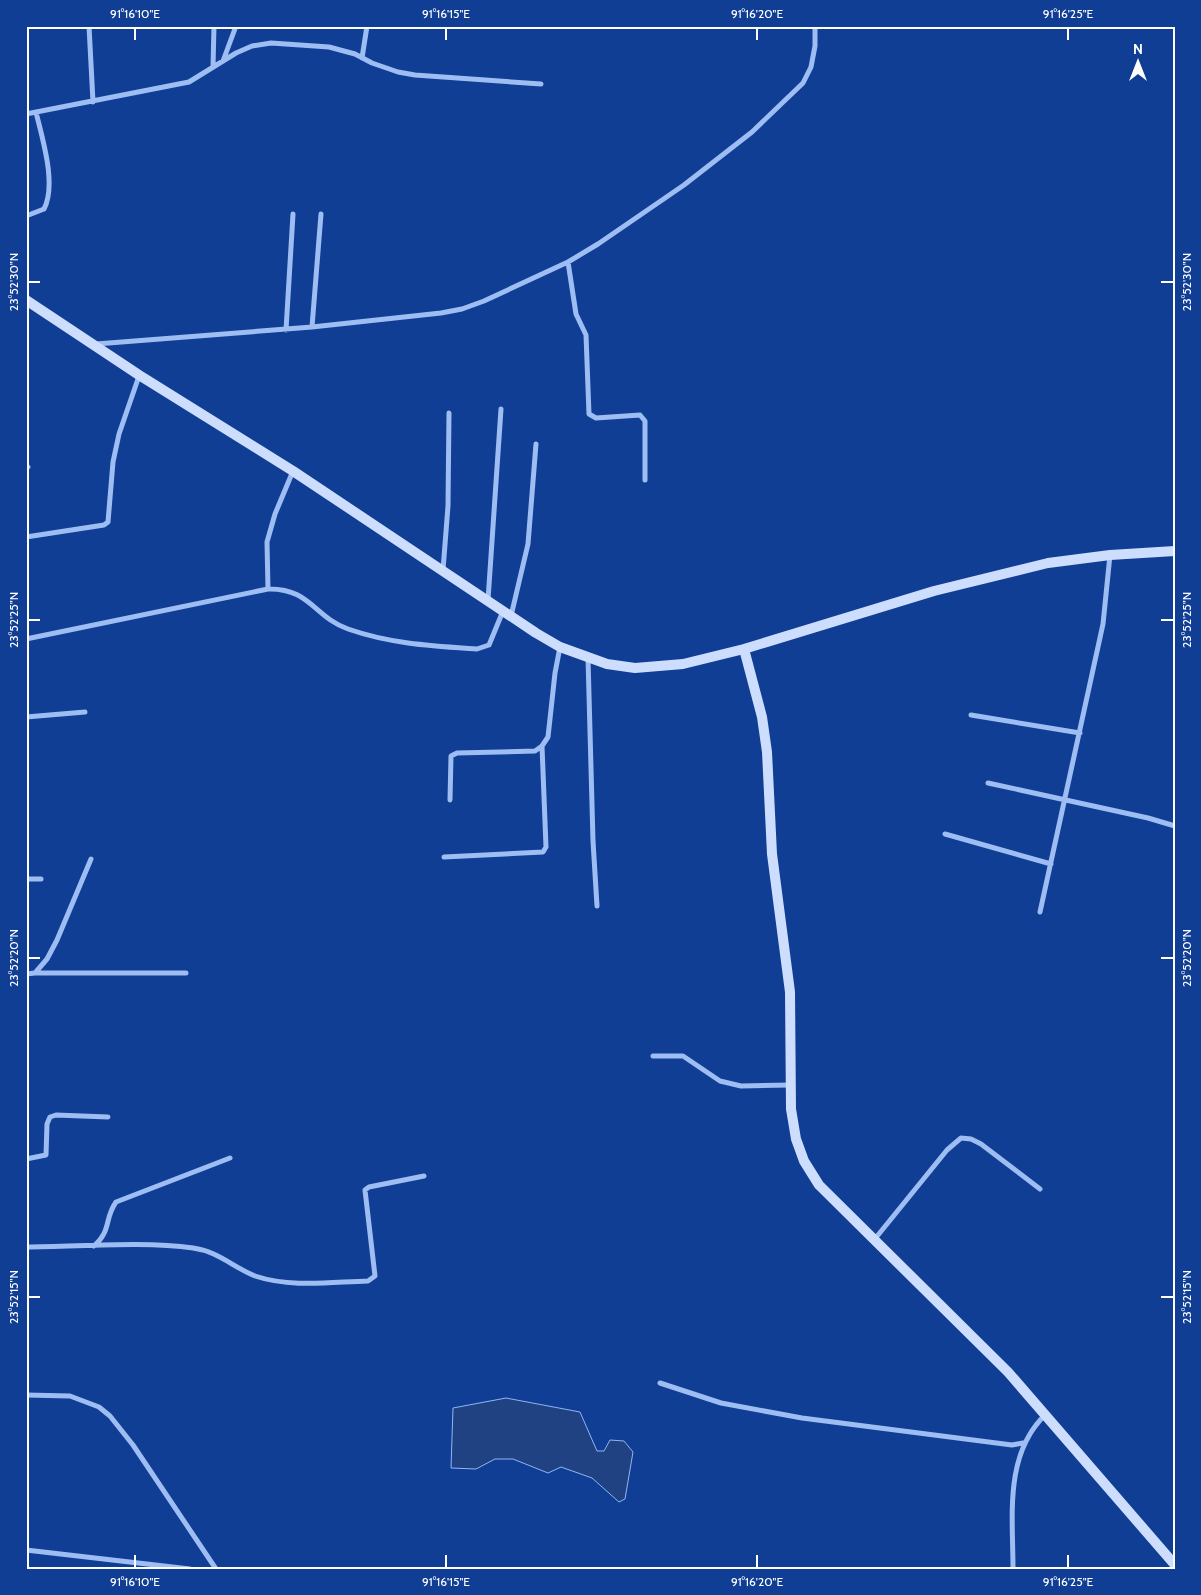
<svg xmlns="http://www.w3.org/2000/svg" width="1201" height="1595" font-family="Cabin,sans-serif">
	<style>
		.water { fill: #204282; stroke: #8fb6f7 }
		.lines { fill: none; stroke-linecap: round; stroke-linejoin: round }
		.street { stroke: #9ebdf3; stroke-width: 5 }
		.secondary { stroke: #cdddfd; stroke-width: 10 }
		.ticks { fill: none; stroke: #fff; stroke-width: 2 }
		.neatline { fill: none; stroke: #fff; stroke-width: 2 }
		.ticks-label { font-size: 12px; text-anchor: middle; fill: #fff }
	</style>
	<rect width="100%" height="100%" fill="#103e94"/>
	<path class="water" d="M506 1398 580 1412 597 1451H604L610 1440 624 1441 633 1452 625 1499 619 1502 592 1478 561 1467 548 1473 513 1459H495L476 1469 451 1468 453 1408Z"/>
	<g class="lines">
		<path class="street" d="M89 26 93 102
			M362 58 367 26
			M223 61 236 26
			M213 67 214 26
			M26 114 189 82 236 53 252 46 271 43 329 47 355 54 372 63 398 72 415 75 541 84
			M26 216 44 209C57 184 42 138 36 112
			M568 262 576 314 586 335 589 414 596 418 640 415 645 421V480
			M312 327 321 214
			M286 330 293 214
			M96 344 312 327 441 313 462 309 484 301 568 262 598 244 684 185 752 132 803 83 811 67 815 46V26
			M26 468 28 467
			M26 537 104 525 108 522 113 462 119 434 139 376
			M443 570 448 506 449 413
			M268 589 267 542 275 514 293 471
			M488 600 501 409
			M511 616 528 544 536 444
			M26 639 268 589C310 588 314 617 348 629 391 644 433 646 477 649L489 645 503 611
			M588 658 593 841 597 906
			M971 715 1080 733
			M26 717 85 712
			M988 783 1148 818 1175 826
			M450 800 451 756 457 753 535 751 542 746 548 737 555 673 560 647
			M945 834 1051 864
			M444 857 543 852 546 847 542 746
			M26 879H41
			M1040 912 1103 624 1110 555
			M35 973H186
			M26 974 35 973 47 959 57 940 91 859
			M653 1056H683L720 1081 741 1086 791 1085
			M26 1159 46 1155 47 1124 50 1117 56 1115 108 1117
			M874 1240 947 1150 961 1138 971 1139 981 1144 1040 1189
			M94 1246C112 1230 104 1219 116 1202L230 1158
			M26 1247C78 1247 142 1241 193 1248 217 1251 233 1267 255 1276 291 1288 331 1282 368 1281L375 1276 365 1190 369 1187 424 1176
			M660 1383 721 1403 802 1418 1012 1445 1023 1443
			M26 1395 70 1396 99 1407 110 1416 133 1445 216 1569
			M26 1550 190 1569
			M1013 1569C1013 1516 1004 1455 1045 1415"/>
		<path class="secondary" d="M26 300 139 375 293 471 536 633 560 647 607 664 635 668 683 664 744 649 934 591 1048 563 1110 555 1175 551
			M744 649 762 717 767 752 772 854 790 992 791 1109 796 1139 804 1161 819 1185 1008 1372 1175 1565"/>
	</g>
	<path class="ticks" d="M135 28V40M446 28V40M757 28V40M1068 28V40M28 282H40M1161 282H1174M28 620H40M1161 620H1174M28 958H40M1161 958H1174M28 1297H40M1161 1297H1174M135 1555V1568M446 1555V1568M757 1555V1568M1068 1555V1568"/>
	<rect width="1201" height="1595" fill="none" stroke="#103e94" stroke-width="55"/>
	<g transform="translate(1138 62)" stroke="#103e94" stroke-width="4" paint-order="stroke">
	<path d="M0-4L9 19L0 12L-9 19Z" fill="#ffffff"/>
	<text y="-8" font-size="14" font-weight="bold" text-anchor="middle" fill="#ffffff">N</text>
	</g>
	<rect x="28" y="28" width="1146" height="1540" class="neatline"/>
	<g class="ticks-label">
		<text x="135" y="18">91°16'10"E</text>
		<text x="446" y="18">91°16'15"E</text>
		<text x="757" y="18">91°16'20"E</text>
		<text x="1068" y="18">91°16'25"E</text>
		<text transform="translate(14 282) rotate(-90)" y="4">23°52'30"N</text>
		<text transform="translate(1187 282) rotate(-90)" y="4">23°52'30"N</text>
		<text transform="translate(14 620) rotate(-90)" y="4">23°52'25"N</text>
		<text transform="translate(1187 620) rotate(-90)" y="4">23°52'25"N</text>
		<text transform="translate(14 958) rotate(-90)" y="4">23°52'20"N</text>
		<text transform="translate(1187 958) rotate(-90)" y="4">23°52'20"N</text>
		<text transform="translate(14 1297) rotate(-90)" y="4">23°52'15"N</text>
		<text transform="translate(1187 1297) rotate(-90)" y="4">23°52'15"N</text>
		<text x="135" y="1586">91°16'10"E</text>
		<text x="446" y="1586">91°16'15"E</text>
		<text x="757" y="1586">91°16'20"E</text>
		<text x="1068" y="1586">91°16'25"E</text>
	</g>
</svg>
